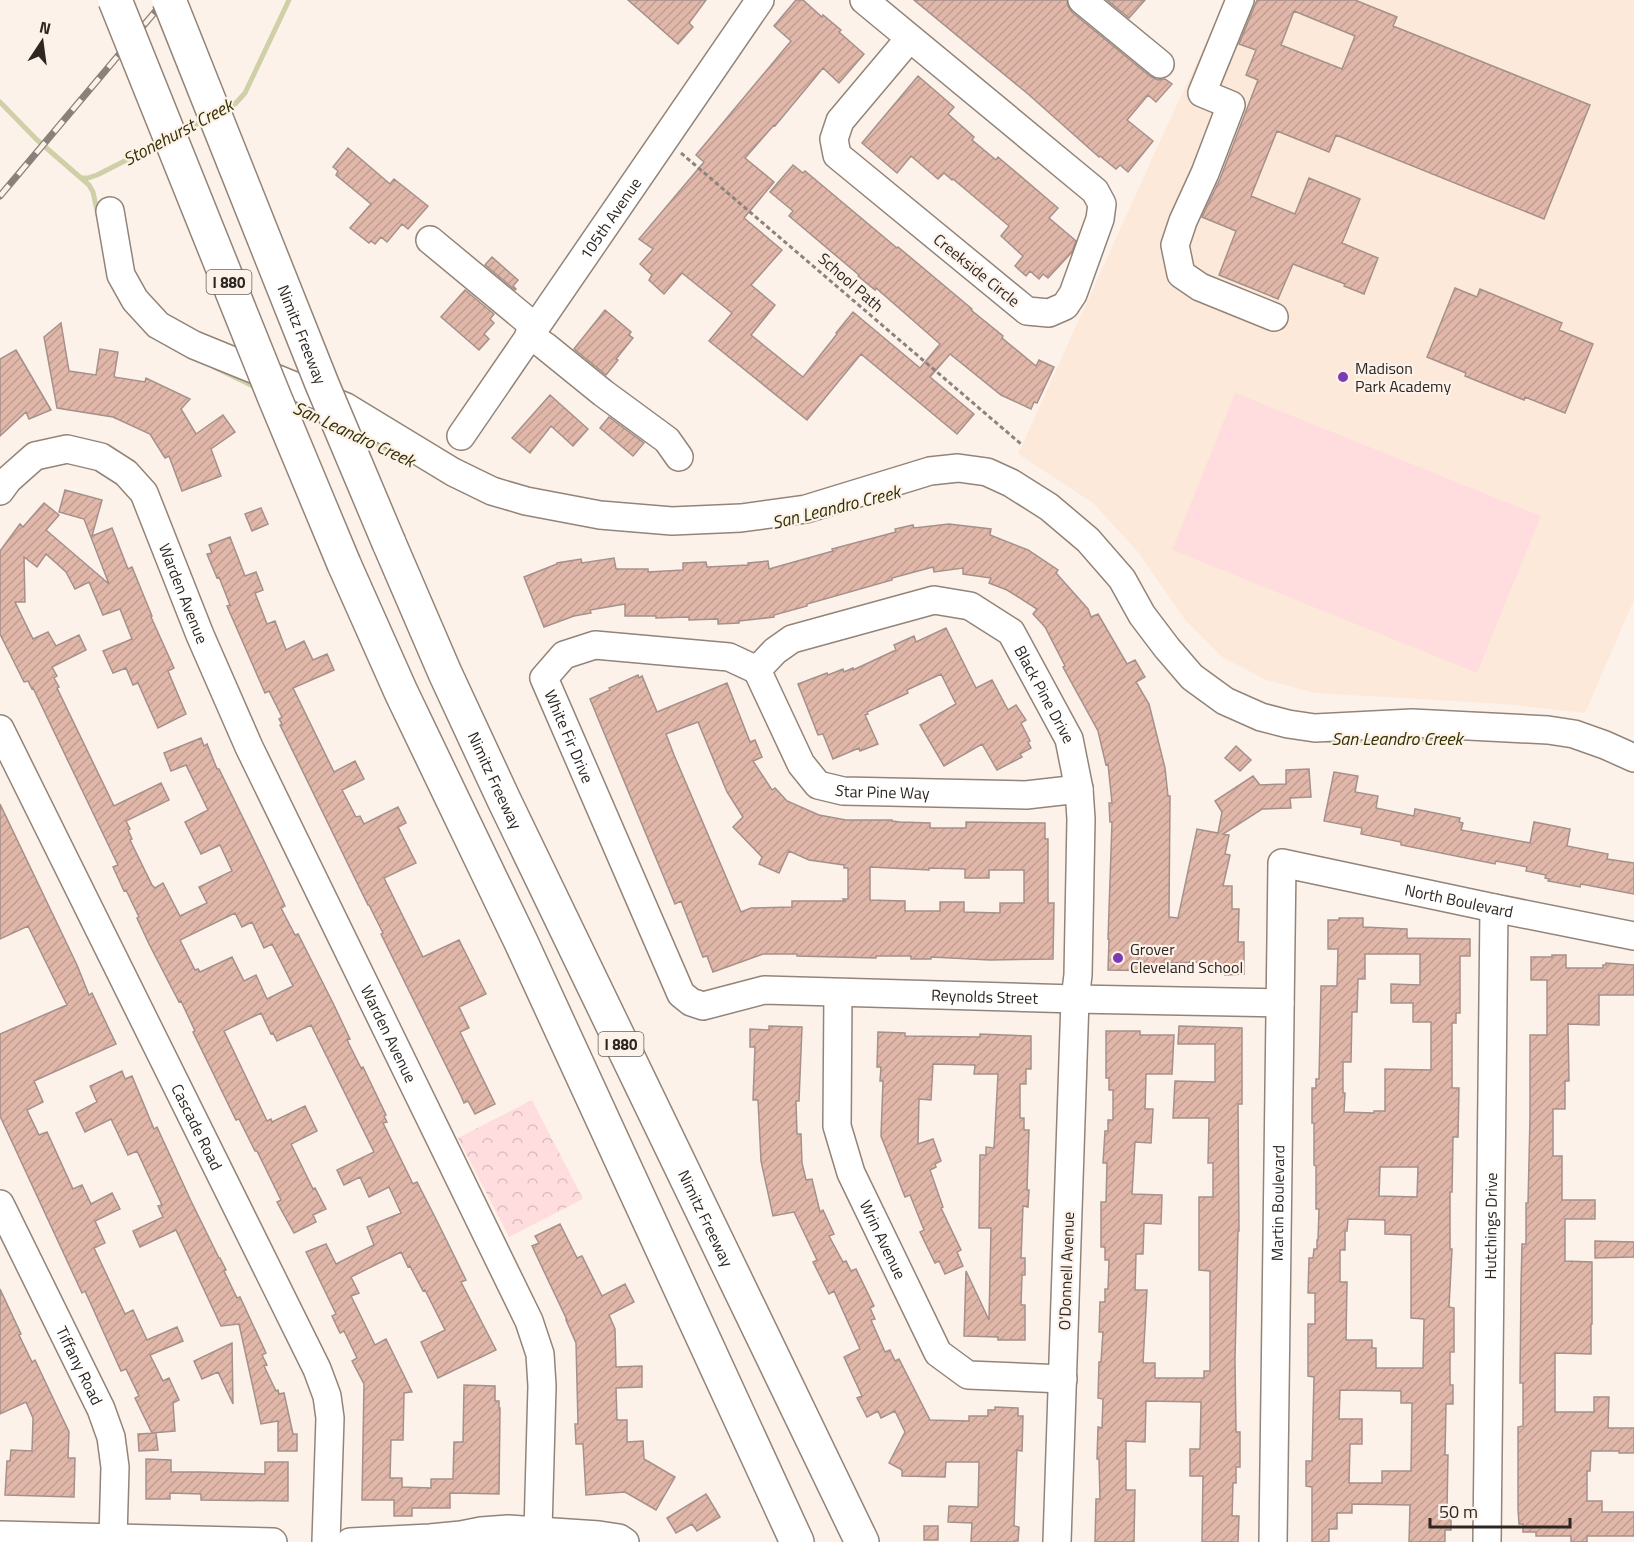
<svg xmlns="http://www.w3.org/2000/svg" width="1634" height="1542" font-family="'Titillium Web',sans-serif">
	<style>
		.built { fill: #fce9da }
		.park { fill: url(#park-crowns) }
		.pitch { fill: #ffddde }
		.lines { fill: none; stroke-linecap: round; stroke-linejoin: round }
		.stream { stroke: #cfcfa8; stroke-width: 5 }
		.building { fill: url(#building-hatch); stroke: #a5918a; stroke-width: 1.5; fill-rule: evenodd }
		.minor-casing { stroke: #938478; stroke-width: 30 }
		.highway-casing { stroke: #938478; stroke-width: 36 }
		.path { stroke: #8c837d; stroke-width: 3; stroke-dasharray: 4.5 3; stroke-linecap: butt }
		.minor { stroke: #fff; stroke-width: 27 }
		.highway { stroke: #fff; stroke-width: 33 }
		.rail-casing { stroke: #8a817b; stroke-width: 7 }
		.rail { stroke: #fdf2ea; stroke-width: 4.5; stroke-dasharray: 14; stroke-linecap: butt }
		.highway-bridge-casing { stroke: #938478; stroke-width: 36; stroke-linecap: butt }
		.highway-bridge { stroke: #fff; stroke-width: 33 }
		.poi-dot { fill: #7c3bb0; stroke: #fdf2ea; stroke-width: 2 }
		.labels { text-anchor: middle; dominant-baseline: central; stroke-width: 4.5; stroke-linejoin: round; paint-order: stroke }
		.shield { fill: #fdf2ea; stroke: #6b635d; stroke-width: 1.5 }
		.shield-label { font-size: 15px; font-weight: bold; fill: #2d2621 }
		.street-label { font-size: 16px; fill: #2d2621; stroke: #fdf2ea }
		.poi-label { font-size: 16px; fill: #2d2621; stroke: #fdf2ea; text-anchor: start }
		.water-label { font-size: 18px; font-style: italic; fill: #343201; stroke: #fdf2ea }
	</style>
	<defs>
		<pattern id="park-crowns" width="20" height="18" patternUnits="userSpaceOnUse" patternTransform="scale(1.5)"><rect width="20" height="18" fill="#ffddde"/><path d="M2 6a3 3 0 1 1 6 0M12 15a3 3 0 1 1 6 0" fill="none" stroke="#dbbebe"/></pattern>
		<pattern id="building-hatch" width="6" height="6" patternUnits="userSpaceOnUse" patternTransform="scale(1.5)"><rect width="6" height="6" fill="#e1b7aa"/><path d="M-1 1l2-2M0 6l6-6M5 7l2-2" fill="none" stroke="#c19d92"/></pattern>
	</defs>
	<rect width="100%" height="100%" fill="#fdf2ea"/>
	<path class="built" d="M1226 0H1634V600L1585 713 1504 704 1315 693 1266 680 1222 657 1185 620 1138 552 1093 503 1018 454 1166 128Z"/>
	<path class="park" d="M532 1100 583 1199 509 1237 458 1138Z"/>
	<path class="pitch" d="M1235 393 1541 516 1477 673 1172 550Z"/>
	<g class="lines">
		<path class="stream" d="M0 102 36 139 89 185 93 192 98 215
			M224 110 236 103 245 93 289 0
			M181 132 205 120
			M81 178H88L97 175 160 143
			M214 367 257 388
			M290 404 322 419
			M358 436 404 457
			M1326 740 1333 741 1454 738"/>
	</g>
	<path class="building" d="M628 0H706L689 23 693 27 678 44Z
		M796 0H803L822 17 823 15 841 30 839 32 864 54 839 83 823 68 775 126 774 125 745 158 774 182 744 218 782 250 751 285 775 305 751 335 803 377 837 334 836 333 853 312 920 368 940 344 876 288 875 290 858 276 859 275 789 216 793 211 770 192 793 165 803 173 805 171 897 248 898 247 959 298 972 309 971 310 1003 336 1002 338 1036 366 1039 360 1054 367 1037 403 1034 402 1031 409 1001 395 950 354 930 377 974 414 957 434 861 354 807 420 709 341 732 313 682 273 664 294 649 280 652 275 640 264 653 249 639 239 704 162 696 155 791 41 774 26Z
		M914 0H1067L1068 6 1072 12 1150 76 1158 80 1165 79 1172 84 1156 102 1148 95 1127 120 1153 141 1128 172 1120 165 1116 169 1100 156 1099 157 1028 94Z
		M1107 0H1145L1129 18Z
		M1257 0H1355L1397 17 1393 26 1590 105 1544 219 1336 135 1329 152 1277 131 1251 196 1295 214 1309 178 1360 199 1342 243 1378 258 1364 294 1344 286 1345 284 1293 264 1278 299 1219 275 1236 231 1202 217 1220 179 1258 80 1246 75 1256 50 1239 44ZM1294 11 1355 36 1342 69 1281 45Z
		M918 76 954 107 948 114 974 137 972 140 996 160 998 157 1058 208 1049 218 1076 241 1072 252 1048 278 1043 274 1039 279 1030 271 1026 276 1015 266 1023 256 1001 236 1009 226 953 179 952 180 944 173 938 179 911 156 897 173 862 143Z
		M348 148 390 184 394 179 428 206 408 229 402 224 387 242 381 237 375 244 371 241 369 243 350 228 371 204 336 175 338 171 333 167Z
		M492 257 518 280 513 286 516 289 515 290 485 265Z
		M1455 288 1477 297 1480 289 1562 323 1559 330 1593 344 1565 413 1525 397 1524 400 1465 376 1466 373 1427 357Z
		M465 290 494 314 490 319 494 323 484 334 489 339 479 350 441 317Z
		M605 310 631 332 629 335 633 338 616 359 618 360 606 375 574 349Z
		M61 323 69 371 96 375 100 349 118 352 114 377 145 382 146 378 190 399 181 409 196 434 223 415 235 432 211 449 221 476 182 491 169 456 165 458 150 434 113 417 57 408 44 337Z
		M16 350 51 410 29 419 26 412 0 436V359Z
		M550 395 588 429 573 446 551 426 530 453 512 438Z
		M609 417 644 443 633 456 600 428Z
		M65 490 102 500 92 536 112 528 128 569 132 567 152 616 151 617 174 668 168 671 186 714 158 728 138 683 133 685 126 668 113 673 103 651 132 639 120 609 103 615 89 582 75 589 66 572 46 554 37 567 24 557 25 602H15L33 639 48 632 56 646 79 635 86 650 52 667 57 676 54 678 59 687 57 688 114 806 161 783 169 800 126 821 130 829 128 830 132 839 130 840 152 885 155 888 163 883 180 916 207 903 199 887 232 871 220 845 201 854 185 822 208 810 186 765 171 771 164 753 201 738 204 746 207 744 217 769H219L266 865 285 906 281 908 295 935 298 934 333 1003 350 1039 347 1040 361 1068 363 1067 386 1115 384 1116 387 1122 383 1123 413 1184 417 1182 436 1219 466 1280 461 1282 496 1350 438 1378 421 1342 445 1330 425 1290 423 1291 410 1266 408 1267 401 1252 351 1277 359 1293 351 1296 375 1345 386 1339 412 1392 404 1393 403 1440H391L390 1478H402V1487L431 1488V1479H453L454 1442H463L464 1385 495 1386V1401H499V1408H500L499 1494 450 1493V1508H412V1516H394V1500H362L364 1384 352 1361 357 1358 344 1331 340 1333 332 1316 336 1314 306 1252 326 1244 336 1264 374 1245 367 1227 401 1213 389 1187 369 1197 360 1177 344 1185 337 1170 374 1152 311 1025 277 1041 273 1033 271 1034 261 1013 224 1031 267 1121 271 1119 272 1122 305 1106 317 1131 291 1144 313 1189 315 1188 326 1209 313 1215 316 1222 294 1233 277 1202 281 1200 257 1151H255L239 1119 236 1120 193 1032 195 1031 181 1001 179 1002 149 944 137 918 139 917 126 890 124 891 113 867 118 865 33 688 32 689 28 681 24 682 0 634V551L20 524 23 527 44 503 59 515 46 530 109 584 84 519 59 512ZM235 913 242 927 252 922 264 948 272 944 293 986 267 999 256 975 244 981 232 957 200 972 198 969 195 970 180 940Z
		M261 508 268 524 252 531 245 514Z
		M949 524 991 529 990 535 1028 550 1058 570 1056 573 1088 609 1091 617 1098 614 1127 664 1135 660 1145 677 1136 682 1149 704 1165 768 1168 796H1170L1169 917 1178 918 1197 829 1218 833 1222 812 1215 801 1253 776 1260 785 1286 784V770L1309 769 1311 797 1290 798 1291 808 1262 809 1223 834 1229 835 1225 854 1230 855 1223 886H1232V909H1239L1238 942H1244V974L1225 975 1224 971H1205V962L1164 963V971L1108 970 1109 939H1108L1112 822H1110L1109 803H1112L1108 764 1106 765 1098 731 1063 667 1065 666 1045 627 1033 614 1037 609 1007 590 989 583 991 578 963 574V568L934 572 933 567 892 578V580L807 604V606L774 615V617L739 621V623L718 624V619L689 620V617L656 618V616H625V604L590 610 591 613 574 616 544 627 524 577 557 564V563L581 559 582 563 614 558 616 569H648V572L683 570V563L706 562 707 567 748 565V563L768 561 769 569 833 551 832 549 896 532 895 529 913 525 914 528Z
		M230 537 245 576 256 572 263 590 255 593 267 624 275 621 286 650 304 641 313 660 327 654 334 670 293 688 334 772 355 761 364 779 342 790 356 817 360 816 364 824 398 807 406 823 398 827 416 863 384 878 423 957 459 940 486 994 459 1007 469 1028 460 1032 495 1104 475 1114 468 1101 464 1103 461 1096 381 934 383 933 369 905H368L280 725 282 724 279 719 282 717 269 691 265 693 227 606 230 605 219 577 217 578 207 554 212 553 209 545Z
		M946 628 976 688 992 680 1008 710 1016 705 1026 720 1021 723 1030 741 1028 742 1031 748 1020 754 1022 757 997 770 982 744 944 766 920 725 956 704 941 674 907 690 908 693 867 712 868 714 865 715 878 744 860 751 859 748 833 759 823 734 818 735 798 684 827 673 828 675 843 669 844 672 853 668V670L896 650 894 645 914 636 916 642Z
		M638 675 639 678 642 676 657 712 727 683 750 742 755 740 762 757 753 761 772 790 775 788 787 801 819 815 846 820H892V821L900 822 930 823V828H966V822L1045 823V839H1048V903H1054L1053 959 990 960 931 957V959H911V956H876V958L797 956V954H763L713 972 707 956 703 957 681 901 675 904 590 699 610 690 609 688ZM698 722 727 792 743 817 733 827 762 857 759 864 779 873 789 851 809 860 844 865V868H848V899H843L845 901H792V907L751 908 741 912 674 755 666 734ZM870 867 929 870V868L965 869V878H989V870H1024V903H1000V913L964 912V902H940V911H905V901L870 900Z
		M1236 746 1251 760 1240 771 1225 758Z
		M1334 772 1358 776 1355 792 1378 796 1376 808 1414 816 1415 809 1460 818 1459 822 1463 823 1461 830 1530 843 1534 822 1570 829 1567 846 1608 854 1607 859 1634 863V894L1581 884 1580 887 1548 881 1549 879 1545 878 1546 875 1526 871 1527 867 1496 861 1495 864 1401 845V842L1361 834 1362 828 1324 821Z
		M0 804 77 965 89 995 92 993 116 1044 34 1081 43 1102 27 1110 39 1135 47 1132 73 1189 82 1185 91 1204 112 1193 120 1209 95 1221 105 1243 94 1248 125 1314 133 1310 147 1340 177 1327 183 1341 150 1355 163 1381 169 1378 179 1400 173 1403 175 1431 152 1433 135 1398 139 1396 126 1369 121 1371 85 1291 82 1293 0 1116V1034L67 1005 28 926 0 939Z
		M1339 918H1363V927L1407 929V938L1470 939V956H1460V1013H1456V1023H1452V1088H1459L1458 1137H1453L1452 1192H1450V1249H1452L1449 1307 1454 1308V1352H1450V1385H1453V1404H1446L1445 1455H1448L1447 1510H1451V1530H1445V1542H1409L1410 1505 1352 1504V1513H1337V1529H1329V1542H1312V1487L1306 1486V1461H1312L1314 1377 1308 1376V1324H1315V1293H1308L1309 1258H1313L1314 1249H1317V1240H1318L1319 1209H1316V1166L1314 1165V1123H1312V1088H1316V1079H1319L1321 986H1337L1338 949H1328V920H1339ZM1365 954H1420V985L1391 984V1003H1413V1022H1431V1070L1385 1069V1111H1374V1113L1344 1112 1345 1093H1343V1062H1351L1352 1012H1357L1358 979H1365ZM1380 1167H1418L1417 1197 1379 1196ZM1348 1219 1385 1220V1234L1411 1235V1318L1424 1319 1423 1368H1376V1348H1372V1340H1346L1347 1282H1340V1250H1345V1231H1347ZM1340 1390 1401 1391V1403H1412L1411 1471H1382V1483H1349L1350 1444H1362V1419H1339Z
		M1552 955H1566V968H1603V965H1606V963L1634 965V995H1599V1025L1568 1024 1569 1081H1565V1109H1553V1156H1562V1200H1595V1219H1565V1261L1592 1262V1324H1591V1354L1555 1353V1412H1594V1397H1609L1608 1428H1634V1453H1619V1451H1591L1590 1471H1587V1501H1602V1512H1634V1536H1587V1542H1571V1536H1536V1532H1523V1524H1519L1518 1509V1427L1523 1426V1383H1520L1521 1286 1522 1244H1526V1203H1528L1530 1118V1035H1547V980H1531V957H1552Z
		M769 1026 802 1027 799 1101H796L797 1134H801L802 1163 806 1180 812 1179 820 1212 823 1210 834 1234 829 1236 843 1262 846 1261 851 1271 856 1269 874 1306 870 1308 875 1319 871 1320 885 1352 890 1350 895 1361 899 1359 930 1420 969 1421V1416H988V1410H995V1407L1018 1408V1416H1023L1022 1451 1017 1450 1015 1498 1014 1526 1019 1527 1018 1541H1014V1542H971L972 1523 948 1522 949 1506 978 1507 979 1462H946L945 1477 902 1476V1470L889 1463 905 1432 895 1411 881 1418 878 1411 867 1417 857 1398 862 1396 844 1357 860 1349 834 1291 829 1294 813 1262 817 1260 794 1212 773 1216 761 1161 758 1100H753L755 1047H750V1029L769 1030Z
		M1179 1026 1242 1028V1104H1238L1239 1231H1238L1235 1359 1236 1432H1240V1467H1236V1483H1233L1232 1516H1239L1238 1542H1202L1203 1476H1190V1449H1200L1201 1402 1146 1401 1145 1442 1126 1441V1490H1135L1134 1542H1095L1096 1499H1100L1099 1459H1097L1098 1427 1102 1428 1103 1399 1098 1398 1099 1362H1101L1103 1332H1099L1100 1302H1105V1289H1108L1109 1260H1105V1247H1101V1202H1106L1107 1163H1103L1105 1131H1108V1120H1113V1090H1109V1078H1106V1031H1140V1035H1174L1172 1074H1146L1145 1109H1153L1151 1143 1135 1142 1132 1194 1162 1195 1161 1224 1144 1223 1143 1254H1136L1135 1290H1147L1143 1363H1155V1378H1204V1371H1210V1271L1199 1270V1197H1213V1163H1208L1209 1118H1173L1175 1081 1215 1082V1044H1178Z
		M878 1032 905 1033V1036L980 1037V1034L1031 1036V1069H1026V1084H1020V1118H1024V1130H1029L1027 1190H1029L1028 1207 1023 1206 1021 1258H1025V1275H1022L1021 1305H1025V1340H998V1337L964 1336 966 1271 989 1320 991 1228H979L980 1155H986V1147L994 1148 998 1074H974L975 1065 933 1064 931 1100 919 1099 918 1144 933 1139 941 1161 935 1164 936 1167 930 1170 943 1207 941 1208 961 1250 957 1252 963 1266 945 1274 939 1261 935 1263 920 1232 924 1230 910 1195 905 1197 881 1136 883 1081H880L881 1067H877Z
		M122 1071 125 1079 132 1076 154 1129 157 1127 191 1201 219 1258H220L226 1270 224 1271 237 1298 240 1297 266 1353 262 1355 267 1365 264 1366 276 1391 278 1390 279 1394 284 1393 293 1434H297V1451H278V1421L261 1424 239 1324 221 1326 176 1230 140 1247 133 1231 163 1217 158 1206 162 1205 137 1151 128 1155 111 1119 85 1132 76 1113 97 1102 90 1086Z
		M560 1224 577 1258 582 1256 602 1296 625 1284 634 1302 609 1315 615 1329 616 1367 642 1366V1387L616 1388 617 1420H627V1442L643 1441 644 1459 675 1477 656 1510 625 1492 586 1495 583 1444H576L575 1424H578L576 1343 566 1320H567L532 1246 539 1243 535 1236Z
		M1595 1241 1634 1242V1257L1595 1258Z
		M0 1289 21 1334 19 1335 32 1362 35 1360 69 1432 68 1458H75L74 1497 5 1495 7 1461H10L11 1450 32 1451 33 1418 26 1402 0 1414Z
		M232 1343 233 1404 218 1372 202 1379 194 1361Z
		M156 1433 158 1450 139 1451 138 1434Z
		M146 1459 171 1460V1472H202L265 1474V1462H288V1501L201 1500V1494L170 1493V1499H146Z
		M706 1494 720 1517 697 1531 692 1524 676 1533 667 1518Z
		M924 1526H938V1540H924Z"/>
	<g class="lines">
		<defs>
			<g id="minor">
				<path d="M864 0 1095 191 1102 204 1100 219 1073 294 1065 306 1049 313 1027 311 837 155 834 139 840 121 909 39"/>
				<path d="M1082 0 1160 64"/>
				<path d="M1240 0 1202 93 1231 105 1205 173 1183 221 1175 245 1181 274 1200 287 1274 317"/>
				<path d="M110 211 121 275 135 300 158 325 194 345 346 407 453 472 492 491 526 501 600 515 672 521 741 518 806 509 930 471 958 468 987 472 1011 483 1049 507 1088 540 1122 579 1142 615 1167 648 1192 677 1225 701 1261 717 1288 724 1315 728 1412 723 1548 730 1574 734 1605 745 1634 758"/>
				<path d="M430 240 535 327"/>
				<path d="M529 335 545 346 603 393 667 440 679 457"/>
				<path id="s1" d="M461 436 760 0"/>
				<path id="s2" d="M0 491 8 480 35 456 67 449 101 457 126 473 144 493 200 635 249 747 529 1321 540 1354 542 1386 538 1531"/>
				<path id="s3" d="M757 670 775 651 792 639 934 600 970 606 1011 632 1069 739 1079 789 1081 819 1078 975 1075 999 1057 1542"/>
				<path id="s4" d="M757 670 729 657 595 645 564 655 544 678 681 994 691 1002 703 1006 764 990 1075 999 1280 1003"/>
				<path id="s5" d="M757 670 801 764 818 785 843 791 1026 795 1079 789"/>
				<path id="s6" d="M0 729 317 1369 327 1396 330 1418 326 1542"/>
				<path id="s7" d="M838 993 837 1126 851 1173 938 1353 968 1375 1063 1379"/>
				<path id="s8" d="M0 1204 101 1409 111 1437 115 1467 113 1538"/>
				<path d="M0 1535 273 1542"/>
				<path d="M350 1542 430 1538 461 1535 481 1531 508 1529 599 1535 619 1538 625 1542"/>
				<path id="s9" d="M1273 1542 1282 863 1494 908 1634 936"/>
				<path id="s10" d="M1487 1542 1494 908"/>
			</g>
			<g id="highway">
				<path id="s11" d="M389 543 445 673 504 800 862 1542"/>
				<path d="M344 564 401 692 521 942 797 1542"/>
			</g>
		</defs>
		<use href="#minor" class="minor-casing"/>
		<use href="#highway" class="highway-casing"/>
		<path class="path" d="M681 153 1021 444"/>
		<use href="#minor" class="minor"/>
		<use href="#highway" class="highway"/>
		<defs>
			<path id="rail" d="M0 196 165 0"/>
		</defs>
		<use href="#rail" class="rail-casing"/>
		<use href="#rail" class="rail"/>
		<defs>
			<g id="highway-bridge">
				<path d="M115 0 274 396 344 564"/>
				<path id="s12" d="M169 0 322 384 389 543"/>
			</g>
		</defs>
		<use href="#highway-bridge" class="highway-bridge-casing"/>
		<use href="#highway-bridge" class="highway-bridge"/>
	</g>
	<g class="poi-dot">
		<circle cx="1343" cy="377" r="6"/>
		<circle cx="1118" cy="958" r="6"/>
	</g>
	<g class="labels">
		<g class="shield">
			<rect x="206.5" y="270" width="45" height="24" rx="4.5"/>
			<rect x="598.5" y="1032" width="45" height="24" rx="4.5"/>
		</g>
		<g class="shield-label">
			<text x="229" y="282">I 880</text>
			<text x="621" y="1044">I 880</text>
		</g>
		<g class="street-label">
			<text stroke="none"><textPath href="#s1" startOffset="264">105th Avenue</textPath></text>
			<text transform="translate(977 270) rotate(39)">Creekside Circle</text>
			<text transform="translate(851 282) rotate(41)">School Path</text>
			<text stroke="none"><textPath href="#s12" startOffset="360">Nimitz Freeway</textPath></text>
			<text stroke="none"><textPath href="#s2" startOffset="282">Warden Avenue</textPath></text>
			<text stroke="none"><textPath href="#s3" startOffset="350">Black Pine Drive</textPath></text>
			<text stroke="none"><textPath href="#s4" startOffset="292">White Fir Drive</textPath></text>
			<text stroke="none"><textPath href="#s11" startOffset="260">Nimitz Freeway</textPath></text>
			<text stroke="none"><textPath href="#s5" startOffset="196">Star Pine Way</textPath></text>
			<text stroke="none"><textPath href="#s9" startOffset="860">North Boulevard</textPath></text>
			<text stroke="none"><textPath href="#s4" startOffset="882">Reynolds Street</textPath></text>
			<text stroke="none"><textPath href="#s2" startOffset="768">Warden Avenue</textPath></text>
			<text stroke="none"><textPath href="#s6" startOffset="444">Cascade Road</textPath></text>
			<text stroke="none"><textPath href="#s9" startOffset="339">Martin Boulevard</textPath></text>
			<text stroke="none"><textPath href="#s11" startOffset="746">Nimitz Freeway</textPath></text>
			<text stroke="none"><textPath href="#s10" startOffset="316">Hutchings Drive</textPath></text>
			<text stroke="none"><textPath href="#s7" startOffset="256">Wrin Avenue</textPath></text>
			<text transform="translate(1066 1271) rotate(-88)">O'Donnell Avenue</text>
			<text stroke="none"><textPath href="#s8" startOffset="180">Tiffany Road</textPath></text>
		</g>
		<g class="poi-label">
			<text x="1355" y="368">Madison<tspan x="1355" dy="18">Park Academy</tspan></text>
			<text x="1130" y="949">Grover<tspan x="1130" dy="18">Cleveland School</tspan></text>
		</g>
		<g class="water-label">
			<text transform="translate(178 132) rotate(-28)">Stonehurst Creek</text>
			<text transform="translate(354 434) rotate(25)">San Leandro Creek</text>
			<text transform="translate(836 507) rotate(-14)">San Leandro Creek</text>
			<text x="1397" y="738">San Leandro Creek</text>
		</g>
	</g>
	<g transform="translate(42 42) rotate(13)" stroke="#fdf2ea" stroke-width="4.5" paint-order="stroke">
	<path d="M0-4.5L10 22L0 15L-10 22Z" fill="#2d2621"/>
	<text y="-9" font-size="16" font-weight="bold" text-anchor="middle" fill="#2d2621">N</text>
	</g>
	<path d="M1430 1518v9h140v-9" fill="none" stroke="#2d2621" stroke-width="3"/>
	<text x="1439" y="1518" font-size="18" fill="#2d2621" stroke="#fdf2ea" stroke-width="4.5" paint-order="stroke">50 m</text>
</svg>
